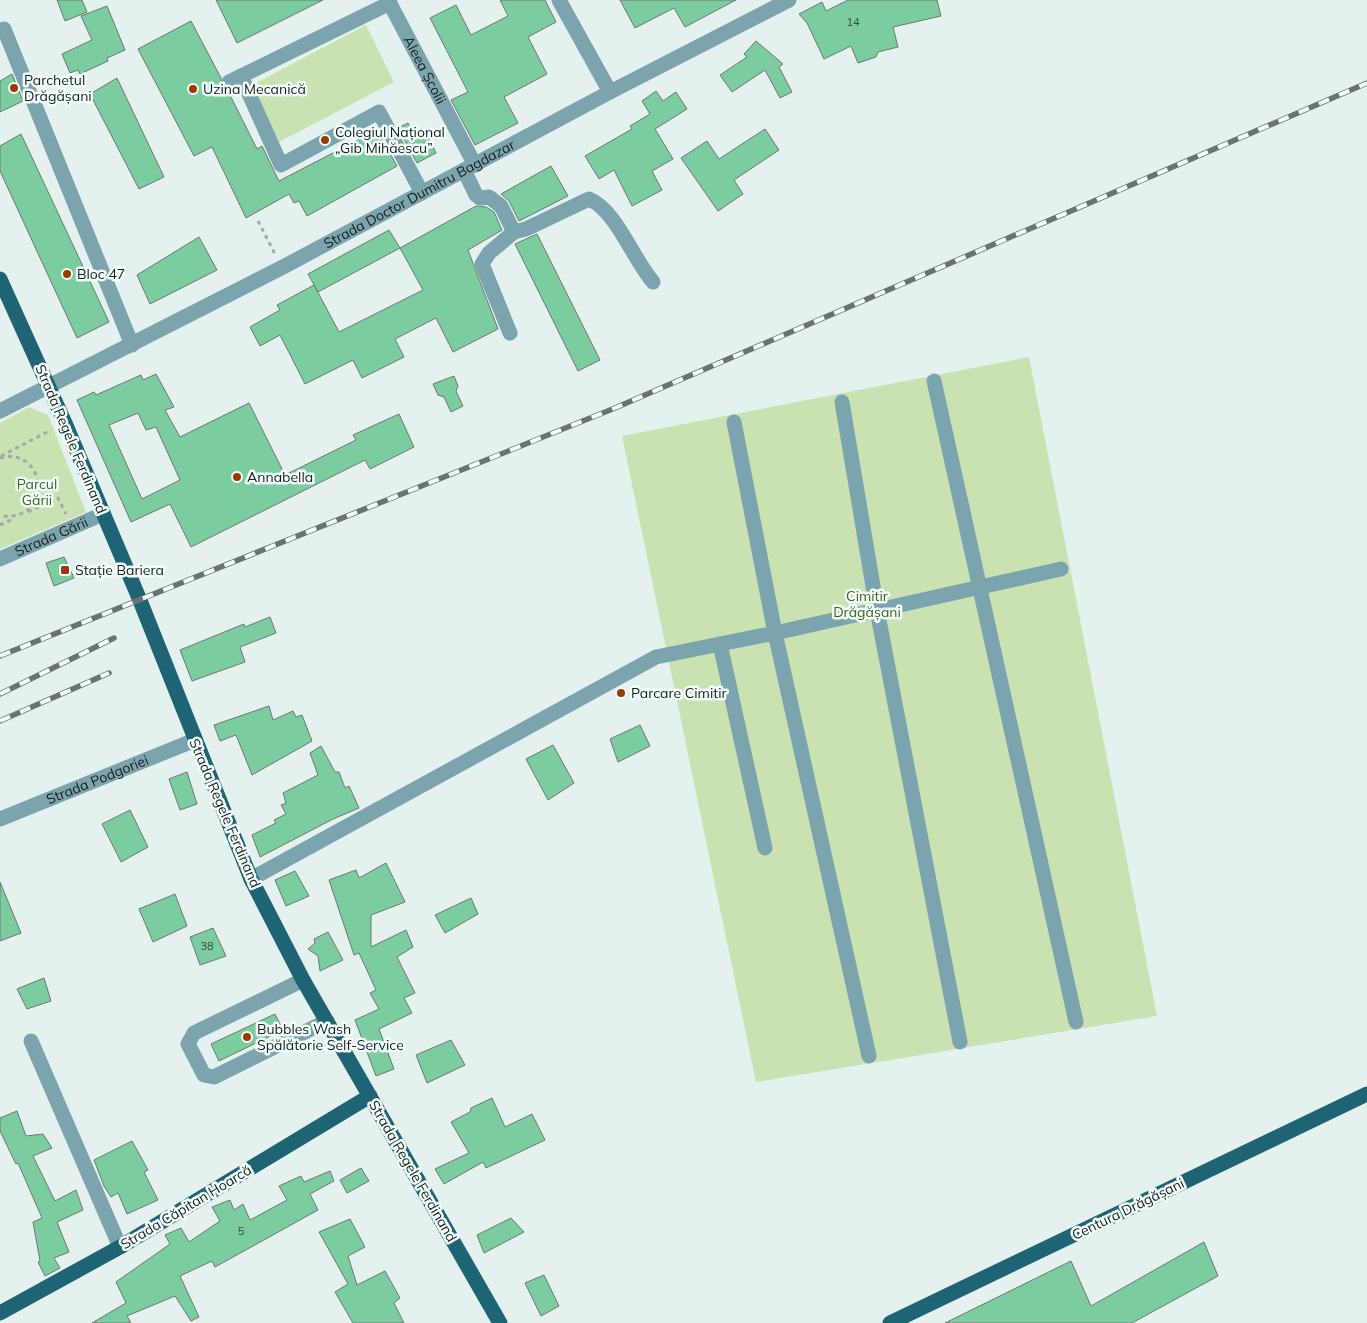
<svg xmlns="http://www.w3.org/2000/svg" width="1367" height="1323" font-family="Mulish,sans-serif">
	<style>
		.green { fill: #cae2b1 }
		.building { fill: #7bcd9f; stroke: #6e7771; fill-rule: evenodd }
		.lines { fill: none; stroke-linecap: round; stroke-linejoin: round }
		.path { stroke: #a1abaa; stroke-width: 3; stroke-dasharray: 4 4; stroke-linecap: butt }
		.minor { stroke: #7ba4af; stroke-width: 15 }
		.major { stroke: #1e6474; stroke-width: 15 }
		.rail-casing { stroke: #6b7372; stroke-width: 5.5 }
		.rail { stroke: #f1fefc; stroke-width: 4; stroke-dasharray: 11; stroke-linecap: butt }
		.poi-dot { fill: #9c3801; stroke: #f1fefc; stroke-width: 2 }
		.labels { text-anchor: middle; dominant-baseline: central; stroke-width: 5; stroke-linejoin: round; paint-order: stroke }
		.number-label { font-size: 11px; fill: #324a3e }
		.street-label { font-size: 14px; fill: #191e1d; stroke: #f1fefc }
		.poi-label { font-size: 14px; fill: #191e1d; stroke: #f1fefc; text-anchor: start }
		.park-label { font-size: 14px; fill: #436215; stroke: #f1fefc }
	</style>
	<rect width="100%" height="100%" fill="#e4f1ef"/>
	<path class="green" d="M366 25 394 82 279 142 252 85Z
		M1029 357 1157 1016 756 1082 622 436Z
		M29 407 48 415 86 512 0 549V423Z"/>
	<path class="building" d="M57 0H82L87 12 65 21Z
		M216 0H323L237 43Z
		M500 0H545L556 22 528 37 547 74 504 97 518 123 475 145 451 100 468 92 430 18 456 5 471 35 508 16Z
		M620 0H736L685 27 674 8 635 28Z
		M848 0H937L941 16 893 27 898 47 878 52 876 57 858 63 851 46 824 59 807 23 799 14 822 2 826 11Z
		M107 6 125 50 107 58 108 61 80 74 78 70 70 73 62 54 92 40 81 16Z
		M191 21 221 78V87L228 91 257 149 262 146 279 181 377 130 397 166 307 216 299 201 294 203 289 194 246 218 212 147 194 156 138 49Z
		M756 41 783 64 779 67 792 92 780 98 765 70 732 92 720 75 747 57 744 54Z
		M12 74 23 101 0 112V81Z
		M117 78 164 177 139 189 90 94Z
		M656 91 663 101 676 92 687 109 655 129 673 159 652 171 662 190 632 206 614 170 599 179 585 156 632 129 630 126 650 114 642 101Z
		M408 123 414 136 425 131 436 153 417 163 398 128Z
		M765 129 779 150 734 180 743 194 718 211 681 158 707 141 719 159Z
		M21 134 109 322 77 338 0 171V146Z
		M551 166 568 196 519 221 509 201 501 194Z
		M476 206 486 207 494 212 502 230 468 250 498 329 453 352 436 318 395 339 404 357 362 378 353 360 305 384 280 335 260 346 250 327 280 310 277 305 314 285 339 332 423 290 400 248Z
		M389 230 400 248 318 292 308 274Z
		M537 234 600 360 578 371 515 244Z
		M199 237 217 270 150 304 137 275Z
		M156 374 174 407 165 410 180 437 249 403 285 475 356 440 353 435 399 414 414 447 370 469 365 460 191 547 170 504 131 522 77 400 94 392 96 395 141 375 143 380ZM138 413 146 430 156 427 180 480 142 499 109 425Z
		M454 376 458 386 456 391 463 406 451 412 444 397 438 395 433 384Z
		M64 557 74 578 54 586 46 563Z
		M270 617 276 633 240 647 245 662 192 681 180 650 244 624 245 627Z
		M269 706 273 720 293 711 296 717 302 715 312 741 252 775 236 735 220 741 214 725Z
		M640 725 650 746 618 762 610 739Z
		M553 745 574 783 548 800 526 759Z
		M321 746 335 772H339L345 788 349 786 359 808 333 819 260 857 252 835 276 823 274 820 286 814 281 805 286 803 283 793 318 775 310 753Z
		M187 772 197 804 180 810 169 779Z
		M130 810 148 847 121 862 102 824Z
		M386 863 405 902 371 915V947L406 930 413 947 397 957 415 993 404 998 412 1013 379 1029 394 1069 376 1076 355 1020 379 1009 370 993 376 990 359 953 354 955 329 880 356 870 359 878Z
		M295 871 309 896 286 906 275 880Z
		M0 882 21 933 0 941Z
		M175 894 187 926 153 942 139 909Z
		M471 898 478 914 445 933 435 915Z
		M213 928 226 956 200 965 190 937Z
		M328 932 343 960 320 971 318 956 308 949 315 943 314 939Z
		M44 978 51 1001 27 1009 17 989Z
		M275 1014 283 1030 219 1061 211 1044Z
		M451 1040 465 1065 427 1083 416 1055Z
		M492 1098 505 1127 532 1114 545 1140 486 1168 483 1162 444 1184 435 1169 469 1153 451 1122 470 1112 471 1108Z
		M17 1111 26 1136 43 1134 52 1148 33 1156 55 1201 76 1190 83 1210 57 1222 69 1252 54 1258 60 1268 45 1276 38 1262 40 1261 33 1222 42 1218 18 1163 16 1164 0 1131V1118Z
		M132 1141 148 1170 144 1172 158 1200 127 1214 118 1193 111 1197 104 1186 94 1160Z
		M361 1168 369 1181 347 1193 340 1180Z
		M330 1171 334 1181 310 1194 318 1210 215 1267 212 1261 180 1276 199 1317 191 1321 175 1296 127 1316 131 1323H92L126 1303 116 1282 170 1244 165 1235 181 1228 189 1242 220 1221 212 1207 230 1200 234 1210 243 1204 250 1220 287 1200 279 1186 301 1176 304 1182Z
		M511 1218 524 1232 484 1253 477 1235Z
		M350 1219 365 1247 348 1256 357 1285 385 1271 400 1298 394 1303 404 1323H353L335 1292 348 1284 319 1232Z
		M1204 1242 1218 1276 1132 1323H945L1071 1261 1091 1306Z
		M544 1275 559 1306 541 1316 525 1283Z"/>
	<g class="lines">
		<path class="path" d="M258 221 275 254
			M1 456 51 430
			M0 458C45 445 57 522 0 516
			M28 512 58 498 66 514
			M0 525 13 519"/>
		<g class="minor">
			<path id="s1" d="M388 0 475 165"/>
			<path d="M559 0 610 92"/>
			<path d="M4 29 132 345"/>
			<path d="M241 76 281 165 379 112 422 193"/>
			<path d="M229 82 390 3"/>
			<path d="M464 170 476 195 480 198 489 197 501 206 514 232 526 229 589 199C616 210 633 259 653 282"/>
			<path d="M510 333 482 264 489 253 514 232"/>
			<path d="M934 381 1076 1022"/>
			<path d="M842 402 877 610 960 1042"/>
			<path id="s2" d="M0 411 283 267 610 92 789 0"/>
			<path d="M734 422 775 633 869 1056"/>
			<path id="s3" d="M0 559 103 514"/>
			<path d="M720 644 765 848"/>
			<path id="s4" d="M0 819 195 740"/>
			<path d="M251 879 656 657 775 633 1061 569"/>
			<path d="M303 980 194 1033 188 1044 204 1075 214 1077 327 1021"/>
			<path d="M31 1041 120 1247"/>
		</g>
		<path class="major" d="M0 279 65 423 139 598 251 879 303 980 500 1323
			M0 1313 120 1247 370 1096
			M890 1323 1367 1094"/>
		<defs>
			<path id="rail" d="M0 656 615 408 1367 83
				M0 694 114 638
				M0 721 109 673"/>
		</defs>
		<use href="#rail" class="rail-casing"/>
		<use href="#rail" class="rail"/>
	</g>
	<g class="poi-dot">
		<circle cx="14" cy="88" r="5"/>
		<circle cx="193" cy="89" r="5"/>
		<circle cx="325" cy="140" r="5"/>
		<circle cx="67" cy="274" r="5"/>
		<circle cx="237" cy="477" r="5"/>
		<rect x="60" y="565" width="10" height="10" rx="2.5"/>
		<circle cx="621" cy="693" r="5"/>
		<circle cx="247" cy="1037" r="5"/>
	</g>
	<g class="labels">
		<g class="number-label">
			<text x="853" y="22">14</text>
			<text x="207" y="946">38</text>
			<text x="241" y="1231">5</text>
		</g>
		<g class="street-label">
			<text stroke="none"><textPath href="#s1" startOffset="79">Aleea Școlii</textPath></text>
			<text stroke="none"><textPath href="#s2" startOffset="472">Strada Doctor Dumitru Bagdazar</textPath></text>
			<text transform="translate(71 439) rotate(67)">Strada Regele Ferdinand</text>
			<text stroke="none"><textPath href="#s3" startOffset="56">Strada Gării</textPath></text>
			<text stroke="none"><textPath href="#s4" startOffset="105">Strada Podgoriei</textPath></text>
			<text transform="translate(225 813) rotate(67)">Strada Regele Ferdinand</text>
			<text transform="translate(413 1171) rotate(60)">Strada Regele Ferdinand</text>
			<text transform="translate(186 1207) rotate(-31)">Strada Căpitan Hoarcă</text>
			<text transform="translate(1128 1209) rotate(-26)">Centura Drăgășani</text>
		</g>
		<g class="poi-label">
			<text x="24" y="80">Parchetul<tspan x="24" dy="16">Drăgășani</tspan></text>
			<text x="203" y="89">Uzina Mecanică</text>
			<text x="335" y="132">Colegiul Național<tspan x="335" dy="16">„Gib Mihăescu”</tspan></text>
			<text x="77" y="274">Bloc 47</text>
			<text x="247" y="477">Annabella</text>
			<text x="75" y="570">Stație Bariera</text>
			<text x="631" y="693">Parcare Cimitir</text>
			<text x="257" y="1029">Bubbles Wash<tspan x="257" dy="16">Spălătorie Self-Service</tspan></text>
		</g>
		<g class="park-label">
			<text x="37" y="484">Parcul<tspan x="37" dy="16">Gării</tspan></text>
			<text x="867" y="596">Cimitir<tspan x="867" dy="16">Drăgășani</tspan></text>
		</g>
	</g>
</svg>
